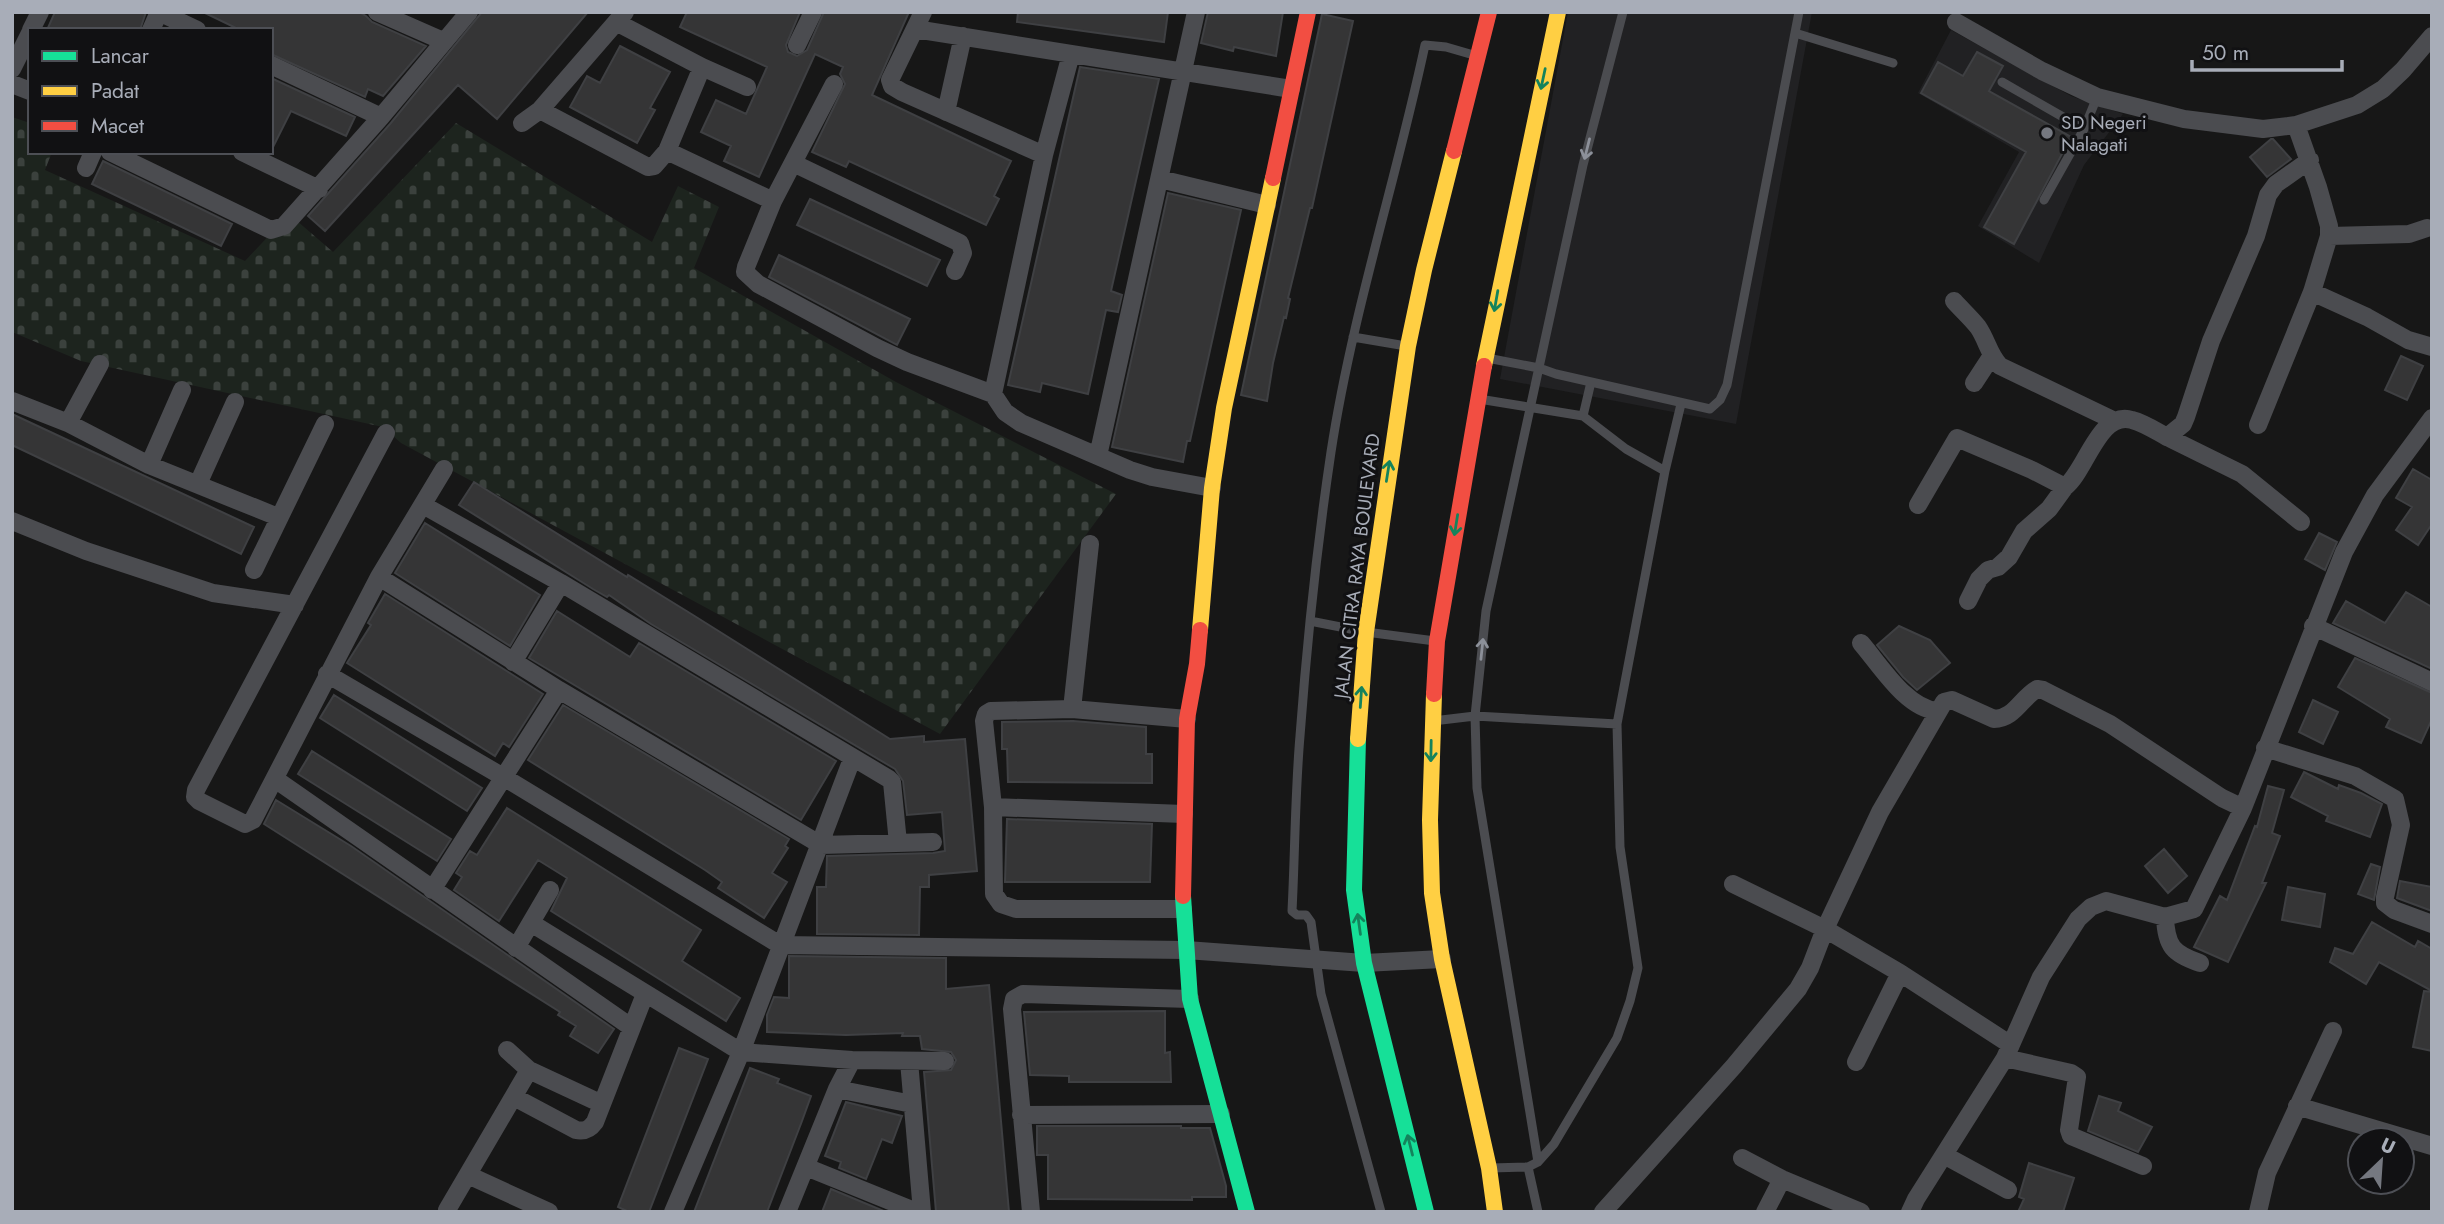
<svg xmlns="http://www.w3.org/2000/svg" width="2444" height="1224" font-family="Jost,sans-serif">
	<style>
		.built { fill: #212123 }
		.cemetery { fill: url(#cemetery-stones) }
		.building { fill: #353536; stroke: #3f4043; stroke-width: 2 }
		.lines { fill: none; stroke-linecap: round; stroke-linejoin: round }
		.lane { stroke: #4b4c50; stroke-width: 9 }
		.street { stroke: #4b4c50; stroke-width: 18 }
		.fast { stroke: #16e098; stroke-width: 16 }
		.slow { stroke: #ffcf43; stroke-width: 16 }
		.jam { stroke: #f24e42; stroke-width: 16 }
		.oneway { stroke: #14835c }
		.oneway2 { stroke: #8c9099 }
		.poi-dot { fill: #757880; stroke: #111113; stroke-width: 2.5 }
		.labels { text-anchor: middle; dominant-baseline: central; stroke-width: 6; stroke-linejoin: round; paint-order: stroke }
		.poi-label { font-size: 19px; fill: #a8adb8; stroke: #111113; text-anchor: start }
		.street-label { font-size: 19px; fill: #a8adb8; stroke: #111113 }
	</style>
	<defs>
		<pattern id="cemetery-stones" width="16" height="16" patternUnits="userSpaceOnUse" patternTransform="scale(1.75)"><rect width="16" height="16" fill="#1d241e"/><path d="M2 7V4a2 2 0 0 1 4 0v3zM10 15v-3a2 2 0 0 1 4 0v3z" fill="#3b413d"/></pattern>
	</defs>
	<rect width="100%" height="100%" fill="#171717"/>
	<path class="built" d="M1568 12H1812L1736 424 1500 379Z
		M1951 30 2071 96 2123 114 2084 165 2039 263 1978 226 2019 152 1918 93Z"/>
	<path class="cemetery" d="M12 117 30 123V152H52L45 170 245 261 289 214 333 252 456 123 652 242 678 186 719 207 694 268 896 382 1116 494 940 734 401 443 383 427 81 361 12 332Z"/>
	<path class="building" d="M55 12H146L140 30H47Z
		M203 12H359L366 16 372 22 426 46 383 96 368 89 365 97 271 54V30H240Z
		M482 12H588L497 119 458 85 325 231 308 216 390 124Z
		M687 12H800L786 45 788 52 797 56 807 50 824 12H909L872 95 1011 161 994 196 999 199 986 225 849 161 846 167 812 152 845 84 840 74 843 67 815 54 759 177 724 161 731 146 701 132 716 100 746 114 767 67 680 27Z
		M1018 12H1168L1164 42 1017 22Z
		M1208 12H1283L1276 56 1234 47 1233 51 1201 43Z
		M1322 14 1353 21 1312 208H1310L1288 298 1290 299 1286 318 1284 317 1273 363 1267 401 1241 395Z
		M620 46 670 72 650 108 655 110 637 143 570 107 587 76 600 83Z
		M1977 52 2003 66 1989 91 2071 137 2014 244 1984 227 2026 152 1921 93 1938 62 1963 76Z
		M1080 67 1159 79 1111 291 1122 295 1118 312 1106 310 1088 394 1042 383 1040 392 1008 385Z
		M271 78 355 117 346 136 291 111 271 151Z
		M2271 139H2273L2291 159 2267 177 2250 157Z
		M103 161 232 224 221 246 92 184Z
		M1168 193 1241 210 1190 441H1187L1183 462 1112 447Z
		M810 199 940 260 927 286 797 225Z
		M779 255 910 319 897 345 769 277Z
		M2401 356 2423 366 2407 400 2385 390Z
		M12 414 254 527 241 554 12 445Z
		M2413 469 2432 480V524L2418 545 2396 530 2412 507 2396 498Z
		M474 482 627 577 628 575 693 615 890 739 924 736V742L965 739 977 871 929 875V887H920L919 935 817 934V887H826L827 856 933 853 945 851 942 812 907 815 903 781 895 769 651 624 609 595 607 597 593 589 459 505Z
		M425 523 540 595 510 646 395 573Z
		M2319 533 2337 542 2325 570 2305 559Z
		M2406 592 2432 607V669L2333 623 2346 601 2385 623Z
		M385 594 543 694 509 747 503 743 495 756 347 663 371 625 368 623Z
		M557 611 630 657 639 643 836 761 801 820 529 658Z
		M1899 626 1930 640 1950 663 1917 690 1903 677 1877 645Z
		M2355 658 2432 693V719L2421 743 2386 727 2390 719 2338 687Z
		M334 695 482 788 467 811 320 718Z
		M2313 700 2338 712 2323 744 2299 732Z
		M563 705 789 839 785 846 788 848 772 873 787 882 764 918 718 888 722 882 705 870 528 760Z
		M1073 721 1146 727V754H1152V783L1008 782 1007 749H1002V722Z
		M312 751 451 839 437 861 298 774Z
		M2304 772 2338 789 2339 785 2361 793 2382 804 2370 837 2326 821 2328 816 2291 797Z
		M2268 786 2284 790 2272 833 2280 836 2262 883H2266L2228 962 2194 947 2220 896 2227 900 2255 826 2257 827Z
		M276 800 351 846 614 1029 598 1053 570 1036 576 1026 558 1015 560 1012 264 824Z
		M507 808 701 930 682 961 740 998 726 1021 551 911 567 878 538 860 499 921 454 890 462 877 456 873 470 851 477 855Z
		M1007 819 1152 824 1150 882H1005Z
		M2164 849 2187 876 2168 893 2145 866Z
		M2371 864 2380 867 2374 900 2358 894Z
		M2400 881 2432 887V911L2397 898Z
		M2288 887 2325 894 2320 927 2282 920Z
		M2372 922 2415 947 2418 941 2432 949V991L2379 962 2366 984 2330 962 2335 948 2353 954Z
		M789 956 946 958V989L989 985 1009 1212H936L924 1072 951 1070 956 1060 951 1052 922 1049 920 1036H902L903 1033 846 1035 767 1032V1015L774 997 789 998Z
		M2424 991 2432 992V1051L2413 1047Z
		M1165 1011V1053L1170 1052 1171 1082H1069V1076L1030 1075 1024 1012Z
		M679 1048 708 1059 649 1212H629L618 1207Z
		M750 1068 779 1079 777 1083 811 1096 802 1121 767 1212H694Z
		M2099 1096 2121 1103 2118 1111 2152 1127 2138 1152 2088 1131Z
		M846 1102 902 1116 892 1143 882 1139 866 1179 839 1168 841 1162 825 1156Z
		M1037 1126H1181V1128H1210L1226 1186V1197H1192V1200L1048 1199V1155H1037Z
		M2029 1163 2074 1178 2063 1212H2018L2024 1199 2019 1197Z
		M831 1189 886 1212H822Z"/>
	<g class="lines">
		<path class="lane" d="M1795 33 1893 63
			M2002 82 2084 129 2044 200
			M2084 129 2097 97
			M1353 337 1406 346
			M1487 358 1539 368 1556 374 1710 409 1720 400 1727 385 1799 12
			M1479 399 1583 416 1626 449 1665 471 1617 724 1620 847 1638 968 1630 1001 1617 1038 1554 1144 1538 1162 1528 1167 1491 1168
			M1583 416 1591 382
			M1665 471 1681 404
			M1310 621 1366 632 1435 641
			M1433 721 1475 716 1617 724
			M1538 1162 1477 788 1475 716 1486 611 1583 165 1623 12
			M1528 1167 1538 1212
			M1381 1212 1321 994 1311 922 1306 915H1297L1292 911C1295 853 1295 794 1300 736 1307 641 1317 546 1331 452 1352 314 1396 181 1425 45L1446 47 1477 56"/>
		<path class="street" d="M159 12 197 30
			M377 12 443 41
			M923 12 890 80 892 86 902 92 1044 155
			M616 22 702 67 747 87
			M1956 22 2042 71 2097 97 2184 119 2263 129 2296 125 2357 105 2383 89 2403 70 2432 36
			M915 29 1291 89
			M31 30 40 12
			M151 30 159 12
			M797 45 813 12
			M271 65 381 117
			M12 69 30 33
			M12 84 30 91
			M834 84 773 201 746 267 745 272 758 284 877 348 907 362 993 394 1005 412 1021 423 1130 470 1152 477 1212 488
			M540 110 648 167 654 166 667 151 702 67
			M946 112 963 36
			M522 123 540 110 625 12
			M667 151 773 201
			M110 152 271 230 284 226 381 117 469 12
			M242 152 319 189
			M793 163 960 243 963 253 955 271
			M86 168 93 152
			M1160 179 1267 205
			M2329 236 2409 234 2427 228
			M2312 292 2367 317 2408 340 2432 347
			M1954 301C1962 310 1971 318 1978 327 1987 340 1989 355 2000 366L2115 421
			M1974 383 1991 357
			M993 394 1044 155 1071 54
			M12 401 68 423 149 465 278 517
			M68 423 100 364
			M2258 425 2312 292 2329 236V226L2318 187 2296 125
			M386 433 196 790 195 797 199 801 245 824 253 820 379 577 444 469
			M2167 437 2242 474 2301 522
			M1098 456 1196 12
			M149 465 182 390
			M198 484 235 402
			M423 505 561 583 889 779 892 782 898 843
			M1918 505 1957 438 2032 470 2065 487C2086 471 2099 410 2132 420 2144 423 2156 431 2167 437L2183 424 2186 417 2211 341 2256 236 2268 195 2276 184 2310 160
			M12 521 86 551 213 593 295 605
			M254 570 325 424
			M379 577 559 690 821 845 933 842
			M1968 601 1979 579 1988 570 1998 567 2009 557 2024 531 2049 509 2065 487
			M2313 626 2432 682
			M1861 643C1881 666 1906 708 1937 711
			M513 662 561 583
			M327 674 505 778 780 945 1186 950 1364 963 1442 959
			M1072 709 1090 544
			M2265 748 2355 776 2395 799 2401 825 2385 897V903L2394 910 2432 924
			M275 779 631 1027
			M993 807 1184 814
			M1733 884 1825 929 1900 973
			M432 890 559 690
			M1183 909H1016L1001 904 994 894 993 807 984 721 986 714 991 711 1072 709 1187 719
			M2165 917C2166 946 2173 954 2200 963
			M531 923 741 1052 852 1060 945 1061
			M516 948 550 890
			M507 1050 529 1070 602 1104
			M2005 1058 2071 1073 2077 1077 2069 1130 2071 1136 2143 1166
			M909 1061 922 1212
			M1856 1062 1900 973 2011 1045
			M837 1089 912 1104
			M514 1097 576 1130C585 1132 590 1129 595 1122L645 994
			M2297 1106 2432 1146
			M1021 1115 1221 1114
			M1944 1155 2008 1190
			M1742 1158 1782 1179 1861 1212
			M806 1167 917 1212
			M468 1175 549 1212
			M447 1210 529 1070
			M673 1212 741 1052 852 759
			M787 1212 837 1089 852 1060
			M1031 1212 1012 1009 1014 999 1023 994 1190 999
			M1603 1212 1734 1066 1798 989 1810 968 1825 929 1880 812 1944 702 1952 700 1994 719C2014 719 2021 698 2037 689L2043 690 2110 724 2222 798 2243 808
			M1765 1212 1782 1179
			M1910 1212 1916 1199 2005 1058 2041 977 2078 919 2091 907 2106 901 2165 917 2194 909 2243 808 2344 552 2375 495 2432 418
			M2258 1212 2267 1173 2333 1031"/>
		<path class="fast" d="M1358 739 1354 890 1364 963 1426 1212
			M1183 896 1190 999 1247 1212"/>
		<path class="slow" d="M1484 366 1558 12
			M1200 630 1212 488 1224 408 1273 178
			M1434 694 1430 820 1432 893 1442 959 1489 1168 1495 1212
			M1358 739 1366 632 1408 346 1424 270 1454 151"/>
		<path class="jam" d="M1454 151 1489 12
			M1273 178 1308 12
			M1434 694 1437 641 1484 366
			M1183 896 1187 719 1197 664 1200 630"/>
	</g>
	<defs><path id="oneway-shaft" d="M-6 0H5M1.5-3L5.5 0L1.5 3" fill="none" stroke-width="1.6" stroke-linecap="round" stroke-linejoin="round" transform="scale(1.75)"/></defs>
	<g class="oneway">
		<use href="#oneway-shaft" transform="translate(1543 79) rotate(102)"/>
		<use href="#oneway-shaft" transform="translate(1496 301) rotate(100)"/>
		<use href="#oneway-shaft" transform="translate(1388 471) rotate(-81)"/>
		<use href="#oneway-shaft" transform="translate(1456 525) rotate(99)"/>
		<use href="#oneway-shaft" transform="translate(1361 697) rotate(-86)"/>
		<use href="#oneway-shaft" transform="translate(1431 751) rotate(91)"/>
		<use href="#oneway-shaft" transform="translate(1359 924) rotate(-98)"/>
		<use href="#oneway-shaft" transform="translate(1410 1145) rotate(-104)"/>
	</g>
	<g class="oneway2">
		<use href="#oneway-shaft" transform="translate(1587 149) rotate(104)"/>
		<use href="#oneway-shaft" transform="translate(1482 649) rotate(-84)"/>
	</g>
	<circle class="poi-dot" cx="2047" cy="133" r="7"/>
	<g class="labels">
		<g class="poi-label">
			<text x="2061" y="122">SD Negeri<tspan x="2061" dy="22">Nalagati</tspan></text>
		</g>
		<g class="street-label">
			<text transform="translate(1357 566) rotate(-83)">JALAN CITRA RAYA BOULEVARD</text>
		</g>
	</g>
	<rect width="2444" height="1224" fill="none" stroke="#a8adb8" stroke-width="28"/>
	<rect x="28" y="28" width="245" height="126" fill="#111113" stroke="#4d4f55" stroke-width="2"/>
	<rect x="42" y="51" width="35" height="10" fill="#16e098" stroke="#4d4f55" stroke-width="2"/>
	<text x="91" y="63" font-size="21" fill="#a8adb8">Lancar</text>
	<rect x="42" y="86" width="35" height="10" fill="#ffcf43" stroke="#4d4f55" stroke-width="2"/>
	<text x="91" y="98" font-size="21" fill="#a8adb8">Padat</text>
	<rect x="42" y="121" width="35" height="10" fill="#f24e42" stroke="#4d4f55" stroke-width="2"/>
	<text x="91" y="133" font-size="21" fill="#a8adb8">Macet</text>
	<g transform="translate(2381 1161) rotate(25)"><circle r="33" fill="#111113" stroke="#4d4f55" stroke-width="2"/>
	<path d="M0-5L12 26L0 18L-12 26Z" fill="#757880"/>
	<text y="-10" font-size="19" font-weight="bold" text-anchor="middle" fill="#a8adb8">U</text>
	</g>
	<path d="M2192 60v10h150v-10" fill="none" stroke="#a8adb8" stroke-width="3.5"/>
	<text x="2202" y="60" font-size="21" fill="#a8adb8" stroke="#111113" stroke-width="5" paint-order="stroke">50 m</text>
</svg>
